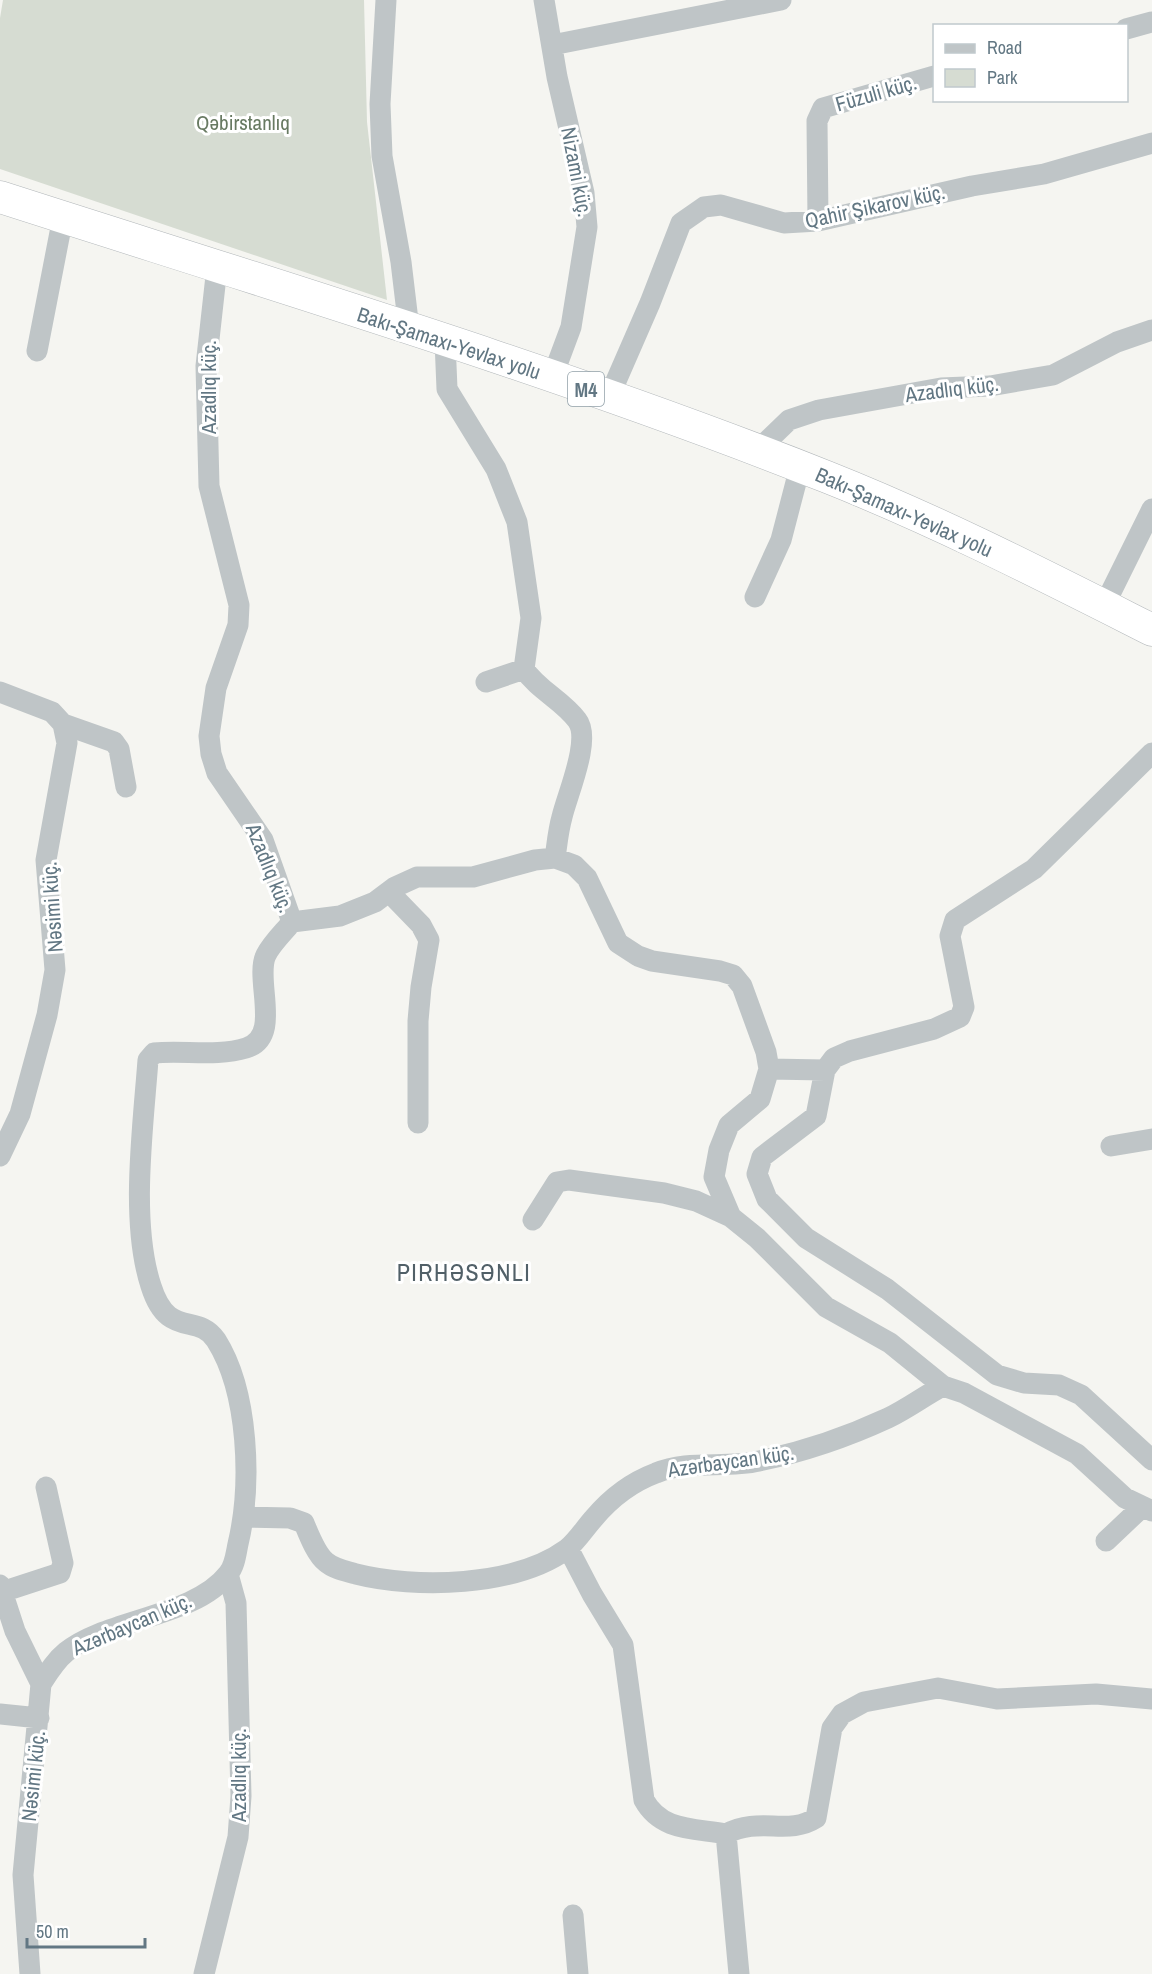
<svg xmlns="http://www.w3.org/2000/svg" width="1152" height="1974" font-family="'Archivo Narrow',sans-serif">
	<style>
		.green { fill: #d6dcd2 }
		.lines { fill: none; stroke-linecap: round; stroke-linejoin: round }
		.highway-casing { stroke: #b2b7ba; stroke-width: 33 }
		.minor { stroke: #bfc5c7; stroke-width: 21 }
		.highway { stroke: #fff; stroke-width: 32 }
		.labels { text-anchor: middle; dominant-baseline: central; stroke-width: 6; stroke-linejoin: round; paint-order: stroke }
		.shield { fill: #fff; stroke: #91a0a8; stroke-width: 1.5 }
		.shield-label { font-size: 20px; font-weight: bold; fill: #627783 }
		.street-label { font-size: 21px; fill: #627783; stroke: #fff }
		.park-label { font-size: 21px; fill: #687a62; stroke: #fff }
		.quarter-label { font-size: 24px; letter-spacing: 1.5px; fill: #516068; stroke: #fff }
	</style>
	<rect width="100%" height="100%" fill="#f5f5f1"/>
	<path class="green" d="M3 0H364L367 122 387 300 0 169V18Z"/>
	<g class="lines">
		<defs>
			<path id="highway" d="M0 197C277 286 557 370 827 477 938 521 1045 576 1152 630"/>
		</defs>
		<use href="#highway" class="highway-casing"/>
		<path class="minor" d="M386 0 380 104 382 156 401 262 409 329
			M544 0 557 77 584 193 587 227 571 327 552 378
			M1126 29 1152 22
			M552 45 781 0
			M818 221 817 121 823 108 934 76
			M445 341 447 389 496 469 517 522 531 618 524 669C538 690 562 700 577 720 592 739 567 795 562 817 558 831 557 845 555 858
			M37 351 63 217
			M609 397 650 303 681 223 704 207 721 205 784 223 818 221 972 186 1044 174 1152 143
			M757 451 789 420 819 410 941 388 990 386 1053 375 1117 342 1152 330
			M755 597 781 540 800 467
			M1104 606 1152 509
			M486 682 524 669
			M0 692 52 712 63 724 67 743 46 860 55 970 47 1015 20 1114 0 1156
			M63 724 114 742 119 749 126 787
			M1152 753 1034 869 955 920 950 936 964 1007 960 1017 934 1029 850 1051 834 1058 825 1070 816 1116 762 1157 757 1174 767 1199 806 1238 887 1289 997 1375 1024 1383 1059 1385 1081 1395 1152 1460
			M389 892 421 925 429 940 421 987 418 1021V1123
			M292 922 340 916 375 902 395 887 417 877H473L535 860 555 858 574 865 587 878 618 943 638 956 652 961 720 971 733 975 742 986 766 1052 769 1069 760 1099 729 1125 719 1150 714 1177 731 1217
			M769 1069 825 1070
			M1111 1146 1152 1139
			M533 1220 557 1182 569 1180 664 1193 696 1201 731 1217 757 1238 826 1307 890 1343 943 1386
			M245 1517 290 1518 304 1523C309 1535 316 1554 326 1562 334 1569 346 1571 356 1574 415 1589 515 1587 567 1549 577 1541 585 1528 594 1518 610 1499 632 1482 656 1473 689 1459 725 1469 759 1461 803 1452 847 1437 888 1418 907 1409 924 1396 943 1386L964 1393 1077 1454 1125 1498 1152 1511
			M1106 1541 1141 1508
			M568 1548 592 1594 623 1645 644 1800C661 1831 693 1828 726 1834
			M0 1585 15 1631 41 1684 23 1875 30 1974
			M2 1592 60 1573 63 1563 46 1487
			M41 1684C48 1673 55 1661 66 1652 106 1619 195 1617 228 1574 235 1566 236 1553 238 1544 252 1485 249 1392 216 1340 197 1312 168 1340 151 1286 130 1222 143 1128 148 1060L154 1053C183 1050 217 1057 246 1048 283 1037 254 979 266 955 272 943 284 932 292 922L263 840 217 773 211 754 209 736 216 688 238 625 239 605 209 486 206 366 217 267
			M0 1714 39 1718
			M573 1915 578 1974
			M204 1974 238 1837 241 1796 236 1603 228 1574
			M739 1974 726 1834C760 1816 788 1836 816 1818L832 1728 842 1714 864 1702 938 1688 997 1699 1096 1694 1152 1699"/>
		<use href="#highway" class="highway"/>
	</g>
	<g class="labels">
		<rect class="shield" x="568" y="372" width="36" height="34" rx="4.5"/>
		<g class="shield-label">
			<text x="586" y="389">M4</text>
		</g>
		<g class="street-label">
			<text transform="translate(876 93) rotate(-16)">Füzuli küç.</text>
			<text transform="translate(577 172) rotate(79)">Nizami küç.</text>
			<text transform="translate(875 206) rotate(-12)">Qahir Şikarov küç.</text>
			<text transform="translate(449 343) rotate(18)">Bakı-Şamaxı-Yevlax yolu</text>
			<text transform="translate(208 387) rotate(-90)">Azadlıq küç.</text>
			<text transform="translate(952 389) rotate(-7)">Azadlıq küç.</text>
			<text transform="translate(904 512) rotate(24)">Bakı-Şamaxı-Yevlax yolu</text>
			<text transform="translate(270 868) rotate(68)">Azadlıq küç.</text>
			<text transform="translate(52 907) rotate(-94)">Nəsimi küç.</text>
			<text transform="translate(731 1461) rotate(-8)">Azərbaycan küç.</text>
			<text transform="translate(132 1624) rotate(-23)">Azərbaycan küç.</text>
			<text transform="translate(238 1775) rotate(-90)">Azadlıq küç.</text>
			<text transform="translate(33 1776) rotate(-84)">Nəsimi küç.</text>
		</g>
		<g class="park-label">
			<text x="243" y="122">Qəbirstanlıq</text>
		</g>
		<g class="quarter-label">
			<text x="464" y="1272">PIRHƏSƏNLI</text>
		</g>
	</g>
	<rect x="933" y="24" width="195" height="78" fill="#ffffff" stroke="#c0c9cd" stroke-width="1.5"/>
	<rect x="945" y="44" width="30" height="9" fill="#bfc5c7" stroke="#c0c9cd" stroke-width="1.5"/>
	<text x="987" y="54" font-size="18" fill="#627783">Road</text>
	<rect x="945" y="69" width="30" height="18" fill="#d6dcd2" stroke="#c0c9cd" stroke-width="1.5"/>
	<text x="987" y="84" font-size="18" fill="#627783">Park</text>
	<path d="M27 1938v9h118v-9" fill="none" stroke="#627783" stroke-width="3"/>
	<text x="36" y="1938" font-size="18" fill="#627783" stroke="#ffffff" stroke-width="4.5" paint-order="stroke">50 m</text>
</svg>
